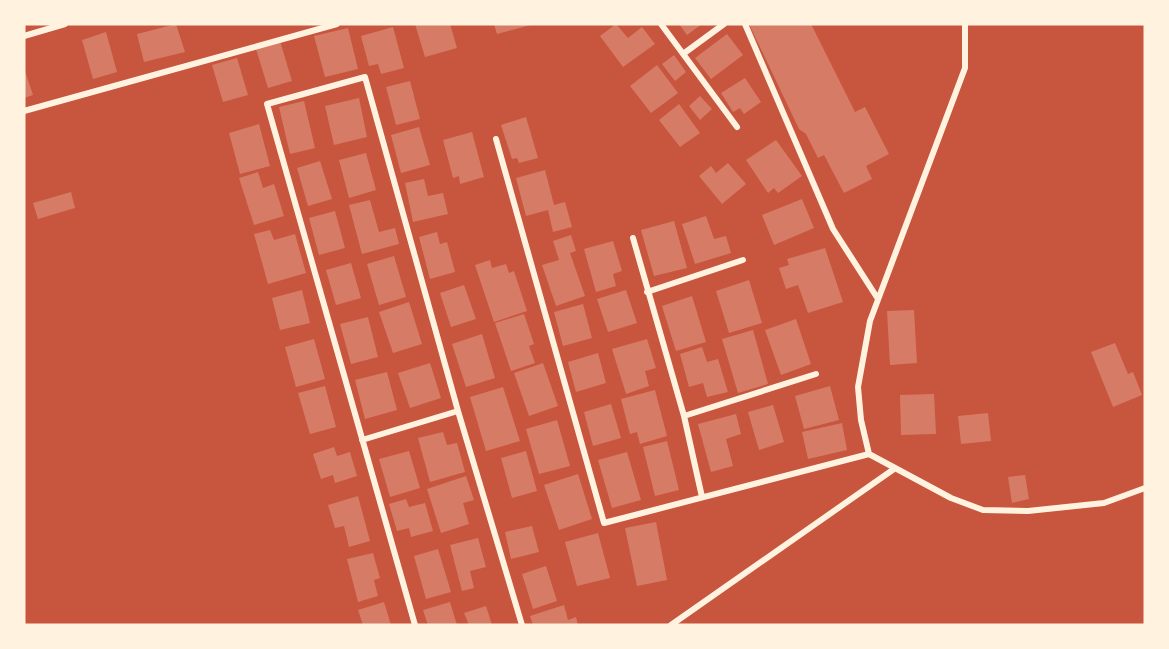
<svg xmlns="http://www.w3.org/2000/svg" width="1169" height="649" font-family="Roboto,sans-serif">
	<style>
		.building { fill: #d67c66 }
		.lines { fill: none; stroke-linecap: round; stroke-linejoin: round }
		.minor { stroke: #fff3e0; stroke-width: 6 }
	</style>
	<rect width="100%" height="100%" fill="#c8553d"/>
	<path class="building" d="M176 24 185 52 144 62 137 34Z
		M415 24H450L457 48 425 57Z
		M494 24H531V25L497 34Z
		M616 24 628 38 642 27 655 44 623 67 600 36Z
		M679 24H702L687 35Z
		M749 24H811L855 112 865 107 889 154 866 166 872 179 844 193 824 155 818 158 806 134 799 129Z
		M393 27 404 68 381 74 378 64 369 66 361 36Z
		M348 28 358 69 325 77 314 36Z
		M106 32 117 72 93 79 82 40Z
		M727 34 743 55 711 79 695 58Z
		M280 41 292 81 268 88 256 49Z
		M674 55 686 72 675 81 662 64Z
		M237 58 248 95 223 102 212 65Z
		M657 65 678 93 651 113 630 86Z
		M24 68 33 95 24 98Z
		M745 78 761 102 744 114 740 108 733 112 721 93Z
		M410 81 420 119 396 125 386 87Z
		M700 96 712 109 700 120 689 106Z
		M359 98 367 137 334 145 325 106Z
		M304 101 315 148 290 154 279 107Z
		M679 104 700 133 680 147 659 120Z
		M526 117 538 158 519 163 517 158 512 159 501 125Z
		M259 124 270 166 240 174 229 133Z
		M419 127 430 165 401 173 391 135Z
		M472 132 484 177 460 184 459 176 453 178 443 140Z
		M776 140 802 176 778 193 774 188 768 193 746 160Z
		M366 153 376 190 349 198 339 160Z
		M320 161 332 199 308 206 297 168Z
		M728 163 746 184 722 204 699 176 711 166 716 173Z
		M545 170 554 205 565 202 572 227 553 232 548 210 526 216 516 178Z
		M258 172 263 188 274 184 284 216 254 225 239 178Z
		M424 179 428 196 443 193 448 214 413 222 405 183Z
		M71 192 75 208 38 219 33 203Z
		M802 199 814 228 774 245 762 215Z
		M370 200 379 232 395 228 399 244 362 254 349 205Z
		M335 211 345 248 319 255 309 218Z
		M706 216 714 239 726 236 731 253 695 264 682 224Z
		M674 221 687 268 654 276 641 230Z
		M270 230 274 240 295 234 306 273 268 284 254 234Z
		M437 232 440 244 447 242 455 272 430 279 419 237Z
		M571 235 576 251 570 253 585 296 556 306 542 265 559 260 553 241Z
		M613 241 622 271 613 274 616 286 596 292 584 249Z
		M825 248 843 302 808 313 798 285 786 289 779 268 789 265 787 259Z
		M394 256 406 297 379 305 367 264Z
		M490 260 492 268 506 264 509 273 514 271 527 311 494 322 475 265Z
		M351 263 361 298 336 305 326 270Z
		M749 280 762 323 729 333 716 291Z
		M464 285 476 319 451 327 440 293Z
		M302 290 310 323 280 330 272 298Z
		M626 290 637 323 608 332 597 299Z
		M692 296 706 342 676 351 662 306Z
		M409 302 422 344 393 353 379 312Z
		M583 304 592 338 563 346 554 312Z
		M914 310 917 363 890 365 887 311Z
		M524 314 534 344 529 346 535 363 511 371 495 323Z
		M368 317 378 357 351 364 340 324Z
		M796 319 811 364 781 375 765 330Z
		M753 330 768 384 738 393 722 339Z
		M482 334 495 378 466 387 452 344Z
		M314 339 325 379 296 387 285 347Z
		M647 339 656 368 645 371 649 386 626 394 612 349Z
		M1115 343 1128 374 1133 372 1142 395 1113 407 1091 352Z
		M702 347 707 362 718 359 728 392 707 397 703 383 689 387 680 354Z
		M598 353 606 383 576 392 568 362Z
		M430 363 441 398 410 408 398 373Z
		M543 363 558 406 529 416 514 373Z
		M387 372 397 410 365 419 355 380Z
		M325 386 336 427 310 434 298 393Z
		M830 386 839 420 804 429 795 396Z
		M503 387 520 441 486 451 470 397Z
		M655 390 667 436 640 444 637 432 630 434 621 399Z
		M934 394 936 434 901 435 900 395Z
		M611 404 621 438 593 446 584 412Z
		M773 405 784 442 759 450 748 412Z
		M988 413 991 441 961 444 958 416Z
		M736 414 741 434 726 439 733 466 711 472 698 424Z
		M557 420 570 466 539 474 526 429Z
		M842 423 847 450 808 459 802 432Z
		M443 432 447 445 457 443 465 472 430 482 418 438Z
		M667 441 679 490 655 496 643 447Z
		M334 447 337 456 350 452 357 476 335 483 333 475 321 479 313 454Z
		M409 451 420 488 390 497 379 459Z
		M526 451 537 491 512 498 501 458Z
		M627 452 641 500 612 508 598 460Z
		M578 474 592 519 559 530 544 485Z
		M1025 475 1029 499 1012 503 1008 477Z
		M466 476 474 500 463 503 469 524 441 533 427 489Z
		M358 496 370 541 349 547 344 526 335 528 328 505Z
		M406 499 409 507 425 503 433 531 411 537 409 528 397 531 389 504Z
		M656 522 667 580 637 586 625 528Z
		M532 526 539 552 511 559 505 532Z
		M598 533 610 578 577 586 565 542Z
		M478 538 486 567 470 571 474 588 462 591 450 545Z
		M438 549 451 592 426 599 414 556Z
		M373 553 380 578 374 580 378 596 358 602 347 559Z
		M546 566 557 601 533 609 522 574Z
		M384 602 391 625H363L358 610Z
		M450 602 457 625H428L423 610Z
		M564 605 568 620 576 617 578 625H533L530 616Z
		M486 606 492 625H469L464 613Z"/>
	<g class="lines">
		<path class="minor" d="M661 24 737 127
			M745 24 833 229 878 299
			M965 24V68L870 321 858 387 861 420 869 454 951 498 983 510 1028 511 1104 503 1145 488
			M24 36 65 24
			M683 54 724 24
			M24 111 337 24
			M496 139 604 523 869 454
			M633 238 684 416 702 497
			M647 292 743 260
			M684 416 816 374
			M362 440 458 411
			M415 625 267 104 365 77 458 411 522 625
			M671 625 894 469"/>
	</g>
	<rect width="1169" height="649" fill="none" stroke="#fff3e0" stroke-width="51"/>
</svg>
